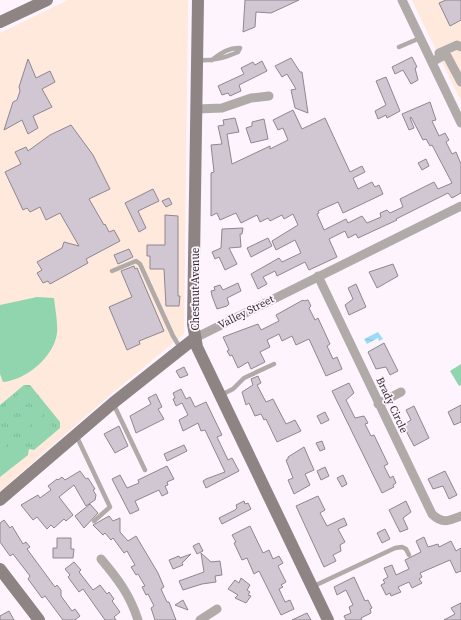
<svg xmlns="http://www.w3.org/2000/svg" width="461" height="620" font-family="'Source Serif 4',serif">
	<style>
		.education { fill: #ffe8dc }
		.grass { fill: url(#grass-tufts) }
		.pitch { fill: #91d5af }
		.water { fill: url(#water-ripples) }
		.building { fill: #d1c7d2; stroke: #8f8690 }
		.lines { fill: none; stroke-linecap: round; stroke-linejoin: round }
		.lane { stroke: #b0aaa8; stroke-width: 4.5 }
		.street { stroke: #b0aaa8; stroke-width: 9 }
		.secondary { stroke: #8e8483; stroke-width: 12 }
		.labels { text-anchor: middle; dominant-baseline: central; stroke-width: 3.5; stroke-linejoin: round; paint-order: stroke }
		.street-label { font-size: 11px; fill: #312d31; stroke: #fdf4fe }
	</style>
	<defs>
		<pattern id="grass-tufts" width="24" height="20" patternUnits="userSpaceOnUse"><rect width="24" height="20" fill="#91d5af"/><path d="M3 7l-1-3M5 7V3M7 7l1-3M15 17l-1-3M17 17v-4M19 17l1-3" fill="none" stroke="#7eb797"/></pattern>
		<pattern id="water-ripples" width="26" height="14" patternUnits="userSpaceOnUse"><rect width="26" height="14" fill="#9cdaf7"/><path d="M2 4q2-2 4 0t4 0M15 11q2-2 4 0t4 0" fill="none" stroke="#87bbd4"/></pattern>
	</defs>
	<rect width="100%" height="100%" fill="#fdf4fe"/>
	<path class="education" d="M68 0H188L184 334 110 395 0 491V33Z
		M412 0H461V101L419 15Z"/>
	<path class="grass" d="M24 385H30L60 422V428L34 450 29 449 28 455 0 477V405Z"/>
	<path class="pitch" d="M37 297 54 298C55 309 58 322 57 333 54 357 26 380 3 382L0 374V305Z
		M461 364V385L459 386 450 371Z
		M22 391 31 401 10 418 2 409Z
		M35 405 43 415 22 432 14 423Z
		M46 419 54 429 34 446 26 437Z
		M2 432 10 442 0 451V434Z
		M15 446 23 456 2 473 0 471V459Z"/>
	<path class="water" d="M378 332 383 339 379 341 378 338 367 344 364 339Z"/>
	<path class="building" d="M245 0H299L271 13 256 12 255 27 243 32Z
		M446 0H461V20L450 26 439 3Z
		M412 57 417 67 415 68 418 80 411 84 403 70 395 74 392 67Z
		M291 58 300 72H302L308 113 295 108 291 90 296 89 287 74 282 77 275 66Z
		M28 59 36 78 50 71 55 82 42 89 52 107 33 116 38 128 28 134 22 120 4 130 13 102 17 100 20 91 19 87Z
		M262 61 267 71 239 85 241 91 230 96 228 93 222 95 218 86 244 74 241 68 253 62 255 65Z
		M386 77 400 111 387 118 386 115 378 119 375 111 386 105 376 81Z
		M430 102 436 120 432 121 439 136 445 133 449 140 446 142 452 154 456 152 461 164V193L452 198 448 193 396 219 397 220 358 238 356 234 348 238 345 231 329 239 337 257 309 270 305 262 277 276 275 271 263 277 267 284 258 289 251 274 279 258 282 262 301 253 295 240 276 250 272 241 298 225 293 214 284 219 282 215 270 221 268 218 260 222 257 215 241 223 236 213 220 220 217 213 211 216V173L214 172 211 145 222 144 218 126 224 125 223 120 235 118 239 132 227 134 232 164 270 146V149L288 140 283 128 278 130 273 120 293 110 302 129 325 118 350 172 362 166 365 172 353 178 358 189 372 182 375 187 379 185 383 194 343 213 338 202 318 211 319 213 317 214 324 230 346 219 348 223 362 216 367 223 381 217 380 213 387 210 390 213 403 207 400 199 434 182 438 189 452 183 432 145 430 146 426 139 423 140 411 117 410 118 414 128 409 130 402 114Z
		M264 119 268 139 251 143 246 128 252 126V122Z
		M71 125 93 155 110 189 89 199 104 225 105 224 109 232 114 230 120 241 86 259 88 263 50 284 48 281 43 283 37 273 42 270 37 262 62 248 64 242 79 246 60 213 46 220 40 207 30 212 27 208 23 210 5 172 21 164 15 152 26 147 28 151 50 135Z
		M426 159 429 166 422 170 418 163Z
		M153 189 159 201 138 211 146 228 139 232 125 203Z
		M169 198 172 204 166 207 162 201Z
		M165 215 178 216V296H180L179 306H166L164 269H150V256H147V245H165Z
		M243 228 242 234H240L241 247 229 248 237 264 225 270 219 257 215 259 212 252 221 248 222 229Z
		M268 238 272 246 251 257 247 248Z
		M129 249 133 257 118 264 114 255Z
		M393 264 398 276 377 288 369 272Z
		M134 266 135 269 137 268 164 331 139 341 140 344 127 350 109 307 132 297 121 271Z
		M238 283 241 291 227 298 229 304 227 306 217 309 212 296 211 291 215 290 214 287 220 285 223 290Z
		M356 284 366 307 349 315 345 305 353 299 348 288Z
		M303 300 304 301 308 300 311 306 309 308 315 320 318 318 330 344 327 346 333 359 337 357 342 369 326 376 309 339 296 345 292 336 282 341 279 334 267 340 270 347 260 352 265 362 251 369 248 362 238 368 232 355 230 356 227 351 229 350 223 337 258 324 261 330 279 321 276 315Z
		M384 343 398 371 390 375 386 367 376 369 368 352Z
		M184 367 188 375 180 378 176 371Z
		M258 376 261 383 257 385 266 402 273 399 286 424 295 420 301 431 277 442 266 419 264 420 261 414 255 416 249 403 246 405 242 392 253 385 251 379Z
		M349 383 354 393 346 400 355 418 364 416 368 423 365 424 371 436 374 435 388 464 384 466 390 478 393 476 396 483 393 485 394 487 382 493 332 391Z
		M181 389 186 399 190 397 195 407 206 402 222 435 217 437 228 460 232 458 239 471 206 488 203 481 206 479 225 472 205 430 201 431 198 423 183 431 179 420 188 415 182 403 176 406 173 399 175 398 173 393Z
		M156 394 162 407 158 409 164 419 136 433 130 416 151 404 148 398Z
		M461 405V422L454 425 448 412Z
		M414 406 429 438 414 446 403 425 411 420 406 410Z
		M325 412 329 420 321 424 317 416Z
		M119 426 128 446 115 453 104 434Z
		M322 441 325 449 320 451 316 443Z
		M184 445 187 451 167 461 164 454Z
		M304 447 314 470 305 474 310 485 294 494 288 480 293 478 286 460 288 459V457Z
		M167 466 174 479 167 482 168 485 165 486 168 493 162 496 159 490 135 501 139 510 130 514 112 479 120 475 127 488 139 483 138 480Z
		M325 467 329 476 321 480 317 471Z
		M80 471 86 479 88 478 95 489 93 490 96 495 95 500 86 506 74 485 59 497 73 515 66 521 64 519 54 528 51 525 47 529 37 517 33 520 21 505 38 495 40 498 51 490 48 486 57 479 58 480 62 477 65 480Z
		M445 471 457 495 449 499 443 486 433 489 428 479Z
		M343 475 347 484 342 487 337 478Z
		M318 496 325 510 320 513 327 526 344 518 347 525 338 529 345 542 340 545 341 551 333 555 336 561 324 567 296 506Z
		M244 501 245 504 248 503 251 509 222 524 219 518 235 510 237 508 236 505Z
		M406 501 411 512 403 518 408 529 400 532 389 510Z
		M90 504 98 513 84 528 75 516Z
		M109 516 113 521 120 518V532L128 541 136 536 158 573 164 587 161 589 167 602H169L176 620H155L151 608 154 606 148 594 146 595 142 587 145 586 138 574 136 575 131 567 135 565 127 551 124 553 113 538 111 540 105 533 103 535 93 525Z
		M4 520 10 528 12 526 23 544 26 542 30 547 27 549 55 587 57 585 61 590V596L72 611 75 609 80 616 75 620H63L45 596 42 598 28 579 30 576 13 554 10 556 0 542V523Z
		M250 526 263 553 269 550 273 559 279 556 283 563 278 566 286 582 281 585 283 587 279 589 285 602 290 600 294 609 281 615 259 571 254 574 247 558 242 560 234 543 236 542 232 535Z
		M385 529 390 539 382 543 377 533Z
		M424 537 428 547 438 544 439 547 451 541 456 551 461 548V571L456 573 450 560 420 573 422 577 419 579 422 583 412 588 409 582 398 587 401 592 391 596 390 593 386 595 381 585 385 583 383 580 388 577 384 568 392 565 396 575 409 569 405 560 421 552 416 541Z
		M57 538H71V549H74L73 558H53V548H57Z
		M199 543 203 551 197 554 193 546Z
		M201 553 211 562 220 561 222 575 215 576 216 582 202 584 183 590 179 581 204 572Z
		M191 554 182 563 183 565 173 569 169 560 179 556 180 558Z
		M74 562 81 570 79 572 93 590 100 585 107 594 109 592 114 599 112 601 120 612 114 617 116 620H105L83 589 79 592 68 577 70 575 65 569Z
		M354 577 365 601 368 600 372 608 370 609 371 613 361 618 362 620H346L344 616 351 613 349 607 353 605 346 590 337 595 334 587Z
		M241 578 250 585 247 590 250 592 248 595 251 596 246 603 235 598 238 595 228 589 235 580 239 583Z
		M183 600 188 610 175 605Z
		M461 603V620H444L455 614 451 608Z
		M9 611 14 620H0V616Z
		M307 613 311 620H292Z"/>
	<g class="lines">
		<path class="lane" d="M399 47 420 38
			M198 60C213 61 224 58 238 52L240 48C230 47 219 54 212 60
			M112 271 136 261 140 264 173 336 181 349
			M221 395 233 389 244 378 274 364
			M113 403 145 470
			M76 435 110 507 94 521
			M314 586 395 548 402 547 406 549 409 555"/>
		<path class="street" d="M402 0 461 123
			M439 53 457 45 461 47
			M432 62 446 54 461 82
			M197 109 222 108 251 98 269 96
			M318 276 432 514C442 524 449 521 461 516
			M195 338 461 206
			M378 404 401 392
			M101 559C118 579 130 595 138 620
			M200 620 217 609"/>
		<path class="secondary" d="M198 0 193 324 197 347 328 620
			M0 22 47 0
			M0 500 113 403 195 338
			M0 569 39 620"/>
	</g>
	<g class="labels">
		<g class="street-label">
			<text transform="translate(195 289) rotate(-90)">Chestnut Avenue</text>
			<text transform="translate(246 312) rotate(-27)">Valley Street</text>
			<text transform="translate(392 405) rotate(65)">Brady Circle</text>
		</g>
	</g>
</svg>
